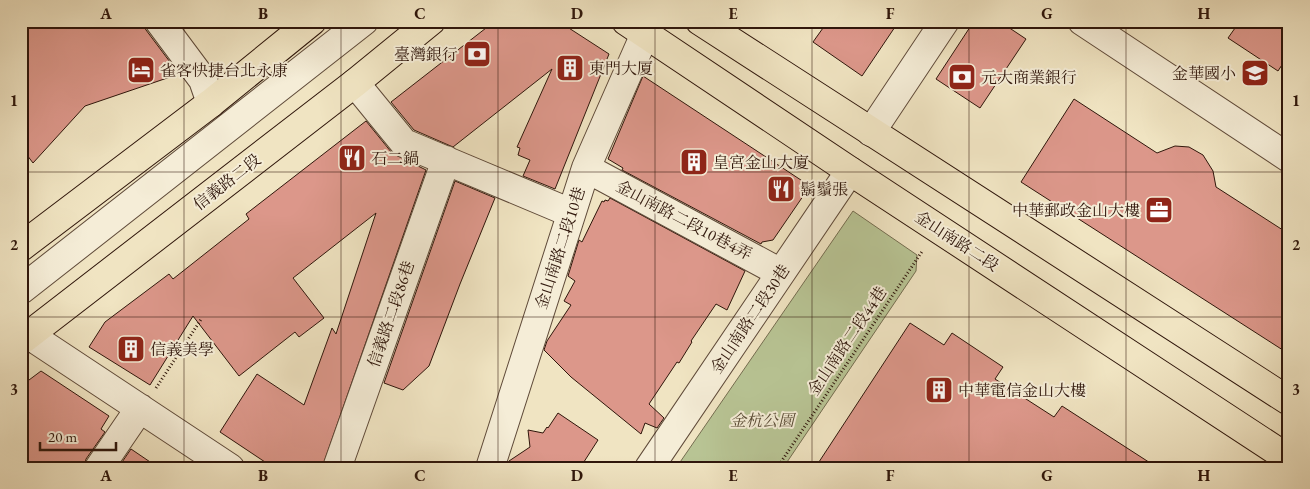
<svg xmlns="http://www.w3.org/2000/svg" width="1310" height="489" font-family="'EB Garamond','Noto Serif TC',serif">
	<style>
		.green { fill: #b8c494; stroke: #746d50 }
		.building { fill: #dc978a; stroke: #2f160b }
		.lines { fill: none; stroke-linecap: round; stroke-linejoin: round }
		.minor-casing { stroke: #5f4a39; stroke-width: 30 }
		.major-casing { stroke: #2f160b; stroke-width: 30 }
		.path { stroke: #2f160b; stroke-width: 3; stroke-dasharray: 1 2.5; stroke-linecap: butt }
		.minor { stroke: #f5edd7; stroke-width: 28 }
		.major { stroke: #f0e4c2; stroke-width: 28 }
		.grid { fill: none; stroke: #2f160b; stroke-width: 1; stroke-opacity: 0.55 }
		.labels { text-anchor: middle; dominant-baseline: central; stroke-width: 4; stroke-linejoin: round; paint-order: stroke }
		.poi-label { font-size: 16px; fill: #2f160b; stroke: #f5edd7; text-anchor: start }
		.street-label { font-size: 16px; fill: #2f160b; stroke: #f5edd7 }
		.park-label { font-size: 16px; font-style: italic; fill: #584a34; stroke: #f5edd7 }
		.neatline { fill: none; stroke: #2f160b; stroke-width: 2 }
		.grid-label { font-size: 16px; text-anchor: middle; font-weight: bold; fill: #2f160b }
	</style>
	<rect width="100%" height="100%" fill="#f0e4c2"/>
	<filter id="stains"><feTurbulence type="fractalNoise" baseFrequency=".004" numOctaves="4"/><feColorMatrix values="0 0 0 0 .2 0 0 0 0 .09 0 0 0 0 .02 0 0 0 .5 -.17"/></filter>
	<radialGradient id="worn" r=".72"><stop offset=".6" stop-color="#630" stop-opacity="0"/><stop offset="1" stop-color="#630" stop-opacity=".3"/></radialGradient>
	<path class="green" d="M853 211 917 255 916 271 783 468H676Z"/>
	<path class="building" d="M21 21H142L146 30 179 74 85 106 33 163 21 147Z
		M495 21H558L609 54 555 189 523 176 530 160 518 155 520 148 517 147 552 69 453 147 414 130 391 102Z
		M828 21H899L862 76 813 42Z
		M974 21H999L1026 39 980 108 936 79Z
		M1240 21H1289V54L1278 71 1228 38Z
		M643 76 810 186 773 240 762 242 761 244 622 170 623 168 608 159Z
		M1074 99 1157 153 1175 146 1189 147 1203 155 1213 171 1216 187 1289 234V354L1021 182Z
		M366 121 392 153 426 170 322 468H274L220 432 257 374 304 405 332 328 336 334 376 213 293 278 324 318 299 337 295 332 239 376 193 316 150 385 89 347 105 322 169 274 173 279 249 219 246 214Z
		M455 181 495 198 460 284 429 366 403 390 384 383Z
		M610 198 745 271 727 310 716 304 691 341 692 342 679 363 677 362 649 404 664 418 657 428 645 423 641 434 571 377 544 350 547 341 571 305 564 301 575 281 568 276 579 240 582 242 602 201 604 202 605 200 608 201Z
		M910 323 944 345 952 333 1003 367 995 379 1054 417 1062 406 1158 468H815Z
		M41 371 109 416 101 429 105 432 86 459 84 468H21V386Z
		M558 413 598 440 580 468H506L509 461 530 447 528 430 543 433 547 427 548 428Z
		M131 449 159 468H118Z"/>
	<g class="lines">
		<defs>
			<path id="minor" d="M159 21 203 80 211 103
				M1082 21 1289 158
				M355 83 404 143 571 213
				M871 132 945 21
				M586 168 781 273
				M21 290 364 21
				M29 335 230 468
				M99 468 140 408
				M337 468 446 160
				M490 468 586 168 645 34
				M649 468 850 171"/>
			<path id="major" d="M626 21 850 171 1289 459
				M700 21 1289 401
				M21 247 211 103 312 21
				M21 341 355 83 431 21"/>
		</defs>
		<use href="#minor" class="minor-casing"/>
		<use href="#major" class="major-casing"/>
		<path class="path" d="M156 388 202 318
			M777 468 923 250"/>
		<use href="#minor" class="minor"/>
		<use href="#major" class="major"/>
	</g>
	<path class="grid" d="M184 21V468M341 21V468M498 21V468M655 21V468M812 21V468M969 21V468M1126 21V468M21 172H1289M21 317H1289"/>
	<defs>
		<symbol id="bank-square" viewBox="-11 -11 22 22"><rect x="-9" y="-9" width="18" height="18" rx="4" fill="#8f2418" stroke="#f5edd7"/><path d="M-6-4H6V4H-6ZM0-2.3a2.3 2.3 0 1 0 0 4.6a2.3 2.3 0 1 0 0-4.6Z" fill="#fff"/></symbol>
		<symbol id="building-square" viewBox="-11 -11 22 22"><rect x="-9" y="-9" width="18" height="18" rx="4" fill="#8f2418" stroke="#f5edd7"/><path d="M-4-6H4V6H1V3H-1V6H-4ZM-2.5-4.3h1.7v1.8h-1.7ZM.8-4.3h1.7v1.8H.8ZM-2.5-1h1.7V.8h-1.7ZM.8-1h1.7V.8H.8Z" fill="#fff"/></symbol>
		<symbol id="hotel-square" viewBox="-11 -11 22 22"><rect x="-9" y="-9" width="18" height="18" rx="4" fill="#8f2418" stroke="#f5edd7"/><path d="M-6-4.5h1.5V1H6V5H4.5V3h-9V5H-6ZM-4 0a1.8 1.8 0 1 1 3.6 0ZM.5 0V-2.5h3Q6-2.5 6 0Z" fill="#fff"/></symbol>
		<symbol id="school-square" viewBox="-11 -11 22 22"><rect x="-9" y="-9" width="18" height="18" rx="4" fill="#8f2418" stroke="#f5edd7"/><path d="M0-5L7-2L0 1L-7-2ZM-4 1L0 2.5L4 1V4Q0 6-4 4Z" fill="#fff"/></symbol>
		<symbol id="restaurant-square" viewBox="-11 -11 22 22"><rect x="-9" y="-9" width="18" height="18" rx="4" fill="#8f2418" stroke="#f5edd7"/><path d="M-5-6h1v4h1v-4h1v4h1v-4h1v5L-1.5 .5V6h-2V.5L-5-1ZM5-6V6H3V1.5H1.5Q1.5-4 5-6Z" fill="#fff"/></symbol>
		<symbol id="office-square" viewBox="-11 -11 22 22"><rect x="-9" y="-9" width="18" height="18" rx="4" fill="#8f2418" stroke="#f5edd7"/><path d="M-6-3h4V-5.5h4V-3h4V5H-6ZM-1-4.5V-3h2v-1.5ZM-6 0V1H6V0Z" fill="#fff"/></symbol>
	</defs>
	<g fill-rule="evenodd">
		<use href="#bank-square" x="461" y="38" width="32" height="32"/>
		<use href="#building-square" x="554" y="52" width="32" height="32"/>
		<use href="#hotel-square" x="125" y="54" width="32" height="32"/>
		<use href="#school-square" x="1239" y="57" width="32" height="32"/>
		<use href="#bank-square" x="946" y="61" width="32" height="32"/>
		<use href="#restaurant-square" x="336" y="142" width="32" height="32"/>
		<use href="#building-square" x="678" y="146" width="32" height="32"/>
		<use href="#restaurant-square" x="765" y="173" width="32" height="32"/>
		<use href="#office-square" x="1143" y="194" width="32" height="32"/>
		<use href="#building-square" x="115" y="333" width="32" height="32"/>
		<use href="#building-square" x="923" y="374" width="32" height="32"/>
	</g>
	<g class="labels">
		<g class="poi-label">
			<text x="458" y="54" text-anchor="end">臺灣銀行</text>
			<text x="589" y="68">東門大厦</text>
			<text x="160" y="70">雀客快捷台北永康</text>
			<text x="1236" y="73" text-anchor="end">金華國小</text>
			<text x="981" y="77">元大商業銀行</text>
			<text x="371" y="158">石二鍋</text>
			<text x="713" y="162">皇宮金山大廈</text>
			<text x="800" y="189">鬍鬚張</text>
			<text x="1140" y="210" text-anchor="end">中華郵政金山大樓</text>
			<text x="150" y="349">信義美學</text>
			<text x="958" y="390">中華電信金山大樓</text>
		</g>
		<g class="street-label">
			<text transform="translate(227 182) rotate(-38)">信義路二段</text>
			<text transform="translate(684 220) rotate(28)">金山南路二段10巷4弄</text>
			<text transform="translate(957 241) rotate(33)">金山南路二段</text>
			<text transform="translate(560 248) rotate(-72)">金山南路二段10巷</text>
			<text transform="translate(391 314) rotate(-71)">信義路二段86巷</text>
			<text transform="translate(750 319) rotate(-56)">金山南路二段30巷</text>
			<text transform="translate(847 341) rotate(-56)">金山南路二段44巷</text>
		</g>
		<g class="park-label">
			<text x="762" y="420">金杭公園</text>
		</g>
	</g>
	<rect width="1310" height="489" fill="none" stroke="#f0e4c2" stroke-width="55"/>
	<path d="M40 442v8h76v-8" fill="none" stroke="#2f160b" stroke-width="2.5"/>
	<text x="48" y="442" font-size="15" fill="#2f160b" stroke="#f5edd7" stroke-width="4" paint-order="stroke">20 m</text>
	<rect x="28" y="28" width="1254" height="434" class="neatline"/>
	<g class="grid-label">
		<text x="106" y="19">A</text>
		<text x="263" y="19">B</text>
		<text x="420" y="19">C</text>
		<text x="577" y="19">D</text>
		<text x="733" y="19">E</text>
		<text x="890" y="19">F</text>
		<text x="1047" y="19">G</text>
		<text x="1204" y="19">H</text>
		<text x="14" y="106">1</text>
		<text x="1296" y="106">1</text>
		<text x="14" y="250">2</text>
		<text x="1296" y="250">2</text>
		<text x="14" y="395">3</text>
		<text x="1296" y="395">3</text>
		<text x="106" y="481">A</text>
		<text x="263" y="481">B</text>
		<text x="420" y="481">C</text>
		<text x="577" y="481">D</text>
		<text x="733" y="481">E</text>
		<text x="890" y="481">F</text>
		<text x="1047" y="481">G</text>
		<text x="1204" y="481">H</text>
	</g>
	<rect width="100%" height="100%" filter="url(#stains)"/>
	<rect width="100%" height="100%" fill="url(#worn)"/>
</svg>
